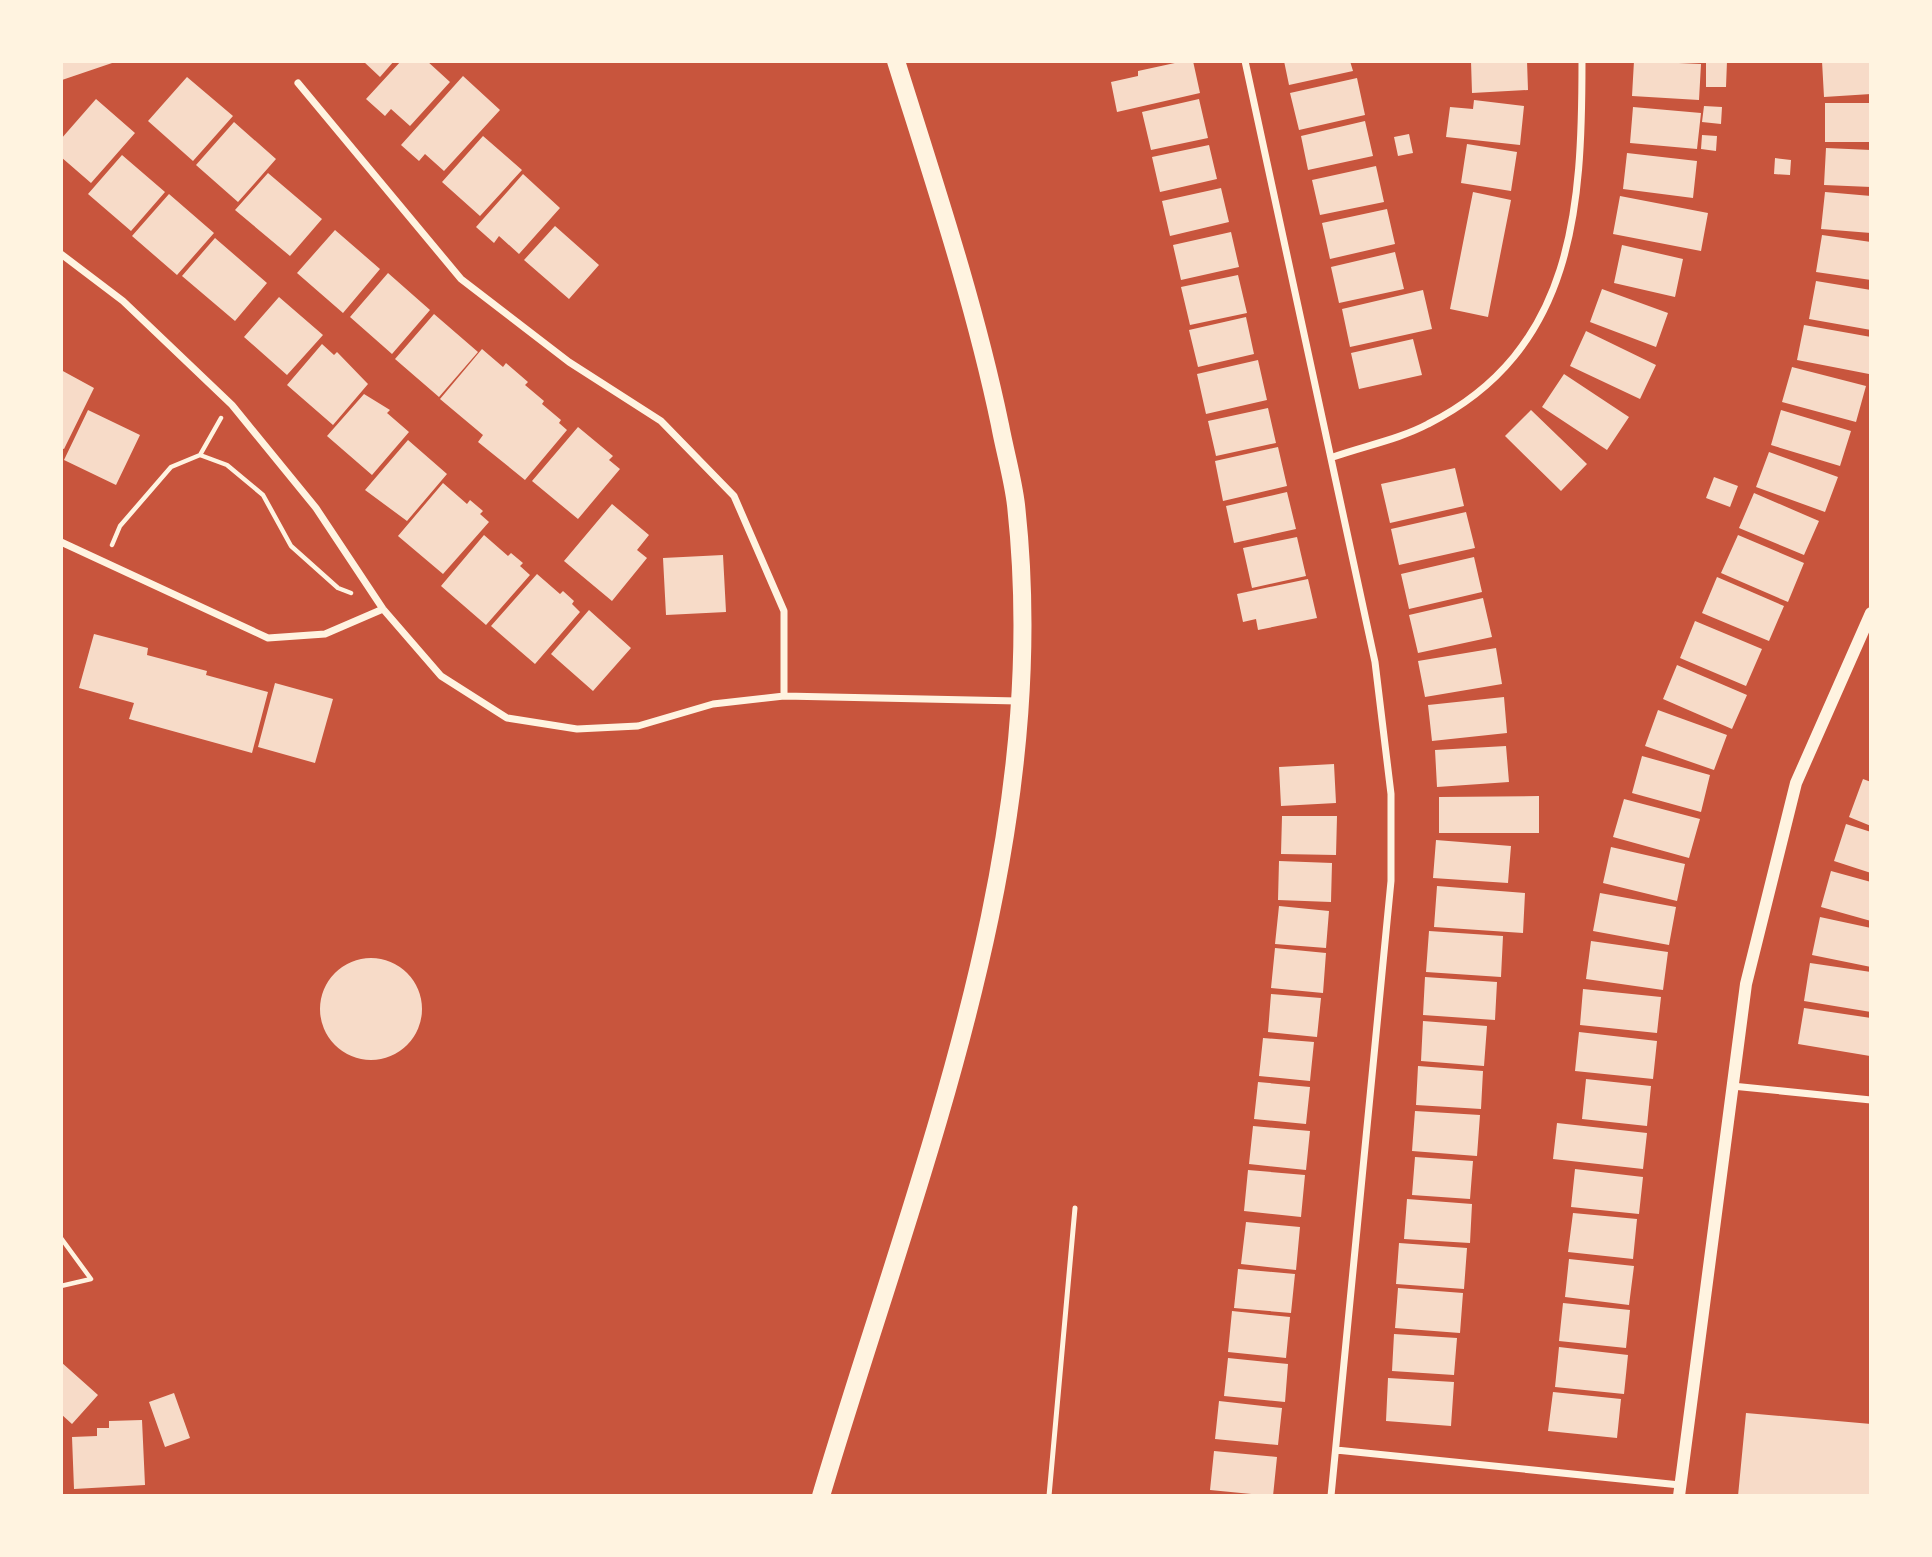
<svg xmlns="http://www.w3.org/2000/svg" width="1932" height="1557" font-family="'PT Sans Narrow',sans-serif">
	<style>
		.building { fill: #f7dbc8 }
		.lines { fill: none; stroke-linecap: round; stroke-linejoin: round }
		.path { stroke: #fff3e0; stroke-width: 4.5 }
		.service { stroke: #fff3e0; stroke-width: 5 }
		.minor { stroke: #fff3e0; stroke-width: 7 }
		.tertiary { stroke: #fff3e0; stroke-width: 12 }
		.primary { stroke: #fff3e0; stroke-width: 18 }
	</style>
	<rect width="100%" height="100%" fill="#c8553d"/>
	<path class="building" d="M61 61H115V62L62 80Z
		M363 61H394L380 77Z
		M401 61H427L450 82 410 126 391 109 385 116 366 99Z
		M1184 61H1193L1200 93 1117 112 1111 82 1138 76V71Z
		M1284 61H1350L1353 71 1289 85Z
		M1471 61H1527L1528 90 1472 93Z
		M1634 61 1701 64 1699 100 1632 96Z
		M1706 61H1727L1726 87H1706Z
		M1822 61H1871V94L1824 97Z
		M463 76 500 110 444 171 425 154 419 161 401 145Z
		M187 77 233 116 193 161 148 121Z
		M1357 78 1365 115 1299 130 1290 93Z
		M96 99 135 133 91 183 61 157V139Z
		M1199 99 1208 138 1151 150 1142 112Z
		M1474 100 1524 106 1520 145 1446 137 1450 107 1473 109Z
		M1825 103H1871V142H1825Z
		M1704 106 1722 107 1721 124 1702 122Z
		M1633 107 1701 113 1697 149 1630 143Z
		M1365 121 1373 156 1308 170 1301 136Z
		M234 122 276 159 238 202 196 165Z
		M1409 134 1413 153 1398 156 1394 137Z
		M1702 135 1717 136 1716 151 1701 149Z
		M483 136 522 170 480 216 442 182Z
		M1467 144 1517 152 1511 191 1461 183Z
		M1209 145 1217 179 1160 192 1152 157Z
		M1826 148 1871 150V187L1824 185Z
		M1627 153 1697 161 1693 198 1623 189Z
		M122 155 165 192 131 231 88 194Z
		M1775 158 1791 160 1790 175 1774 174Z
		M1376 166 1384 202 1320 215 1312 180Z
		M268 173 322 219 290 256 235 210Z
		M523 174 560 208 519 254 499 236 494 243 476 227Z
		M1221 188 1229 222 1170 236 1162 201Z
		M1473 192 1511 200 1488 317 1450 309Z
		M1825 192 1871 196V233L1821 229Z
		M169 194 214 233 177 275 132 236Z
		M1620 196 1708 213 1701 251 1613 234Z
		M1387 209 1395 244 1330 259 1322 223Z
		M555 226 599 265 569 299 524 260Z
		M335 230 380 269 343 313 297 273Z
		M1231 232 1239 267 1181 280 1173 245Z
		M1822 235 1871 242V280L1816 272Z
		M215 238 267 283 235 321 182 276Z
		M1622 245 1683 259 1675 297 1614 283Z
		M1395 252 1404 289 1339 303 1331 267Z
		M388 273 430 310 392 354 350 317Z
		M1238 275 1247 313 1190 325 1181 287Z
		M1816 281 1871 290V330L1809 319Z
		M1602 289 1668 313 1656 347 1590 322Z
		M1423 290 1432 329 1350 347 1342 309Z
		M279 297 323 335 287 375 244 337Z
		M434 314 478 352 439 397 395 359Z
		M1246 317 1254 354 1198 367 1189 330Z
		M1804 325 1871 337 1869 374 1797 360Z
		M1586 331 1656 365 1640 399 1570 366Z
		M1413 339 1422 375 1359 389 1351 353Z
		M322 344 334 355 337 352 368 384 333 425 287 385Z
		M482 349 503 367 506 363 528 382 525 385 544 401 542 404 561 420 559 423 567 430 525 480 478 442 483 435 440 399Z
		M1258 360 1267 400 1206 414 1197 374Z
		M1792 367 1866 386 1856 422 1782 402Z
		M61 370 94 388 64 449 61 448Z
		M1564 374 1629 417 1607 450 1542 407Z
		M364 394 390 410 387 413 409 432 372 475 327 436Z
		M1268 408 1276 443 1216 456 1208 421Z
		M88 410 140 435 116 485 64 460Z
		M1531 410 1587 464 1561 491 1505 436Z
		M1781 410 1851 431 1840 466 1771 445Z
		M578 427 613 456 609 460 620 469 578 519 532 481Z
		M408 440 447 474 407 521 365 490Z
		M1278 447 1287 486 1223 501 1215 461Z
		M1769 452 1838 477 1825 512 1756 487Z
		M1455 468 1464 506 1390 523 1381 484Z
		M1714 477 1738 486 1730 507 1706 498Z
		M443 483 467 504 470 500 483 511 480 514 489 522 443 574 398 536Z
		M1287 492 1296 529 1234 543 1226 506Z
		M1754 493 1819 521 1804 555 1739 528Z
		M612 504 649 535 637 550 647 558 612 601 564 561Z
		M1466 512 1475 548 1399 565 1391 529Z
		M484 535 508 556 511 553 523 563 520 566 530 575 486 625 441 586Z
		M1738 535 1804 563 1788 602 1721 573Z
		M1297 537 1306 576 1252 588 1243 548Z
		M723 555 726 612 666 615 663 558Z
		M1474 557 1482 592 1409 609 1401 574Z
		M537 574 560 594 563 591 574 601 572 604 580 612 535 664 491 626Z
		M1717 577 1784 606 1769 641 1702 613Z
		M1308 579 1317 618 1258 630 1256 619 1243 622 1237 594Z
		M1483 598 1492 637 1418 653 1409 615Z
		M589 610 631 648 593 691 551 654Z
		M1695 621 1762 649 1746 686 1680 658Z
		M94 634 148 648 147 655 207 671 206 675 268 692 252 753 129 719 134 703 79 688Z
		M1496 648 1502 684 1425 697 1418 661Z
		M1677 665 1747 695 1732 729 1663 699Z
		M275 683 333 699 315 763 258 747Z
		M1504 697 1507 733 1432 741 1428 705Z
		M1658 710 1727 735 1714 770 1645 746Z
		M1506 746 1509 782 1437 787 1435 750Z
		M1642 756 1710 775 1701 812 1632 793Z
		M1334 764 1336 803 1281 806 1279 767Z
		M1863 779 1871 782V826L1849 817Z
		M1539 796V833H1439V797Z
		M1624 799 1700 819 1689 858 1613 837Z
		M1282 816H1337L1336 855 1281 854Z
		M1846 824 1871 832V873L1834 861Z
		M1436 840 1511 846 1508 883 1433 878Z
		M1611 847 1685 864 1677 901 1603 883Z
		M1279 861 1332 863 1331 902 1278 900Z
		M1831 871 1871 882V921L1821 907Z
		M1437 886 1525 893 1523 933 1434 927Z
		M1600 893 1676 907 1669 945 1593 931Z
		M1279 906 1329 911 1326 948 1275 944Z
		M1820 917 1871 928V967L1812 955Z
		M1429 931 1503 936 1501 977 1426 972Z
		M1591 941 1668 952 1663 990 1586 979Z
		M1275 948 1326 953 1323 993 1271 988Z
		M320 1009a51 51 0 1 1 102 0a51 51 0 1 1-102 0Z
		M1810 963 1871 972V1012L1804 1001Z
		M1425 977 1497 982 1495 1020 1423 1015Z
		M1583 989 1661 997 1657 1033 1580 1025Z
		M1271 994 1321 998 1317 1037 1268 1032Z
		M1804 1008 1871 1018 1870 1056 1798 1044Z
		M1423 1021 1487 1026 1484 1066 1421 1061Z
		M1579 1032 1657 1041 1653 1079 1575 1071Z
		M1263 1038 1314 1042 1310 1081 1259 1076Z
		M1418 1066 1483 1071 1481 1109 1416 1105Z
		M1586 1079 1651 1086 1647 1126 1582 1119Z
		M1258 1082 1310 1087 1306 1124 1254 1119Z
		M1415 1111 1480 1115 1477 1156 1412 1151Z
		M1557 1123 1647 1133 1643 1169 1553 1159Z
		M1253 1126 1310 1131 1306 1170 1249 1164Z
		M1415 1157 1473 1161 1470 1199 1412 1195Z
		M1575 1169 1643 1177 1639 1214 1571 1207Z
		M1248 1170 1305 1175 1301 1217 1244 1211Z
		M1407 1199 1472 1204 1470 1243 1404 1239Z
		M1573 1213 1637 1219 1633 1259 1568 1252Z
		M1246 1222 1300 1227 1296 1270 1241 1264Z
		M1399 1243 1467 1248 1464 1289 1396 1284Z
		M1569 1259 1634 1266 1629 1305 1565 1297Z
		M1238 1269 1295 1274 1291 1313 1234 1308Z
		M1398 1288 1463 1293 1460 1333 1395 1328Z
		M1563 1303 1630 1310 1626 1348 1559 1341Z
		M1232 1311 1290 1317 1286 1358 1228 1352Z
		M1394 1334 1457 1338 1454 1375 1392 1371Z
		M1559 1347 1628 1355 1624 1394 1555 1387Z
		M1228 1358 1288 1364 1285 1402 1224 1396Z
		M61 1362 98 1395 72 1424 61 1414Z
		M1388 1378 1454 1382 1451 1426 1386 1421Z
		M1553 1392 1621 1399 1617 1438 1548 1431Z
		M174 1393 190 1438 165 1447 149 1402Z
		M1219 1401 1282 1408 1278 1445 1215 1439Z
		M1746 1413 1871 1424V1496H1738Z
		M142 1420 145 1485 74 1489 72 1437 97 1436V1428H109V1421Z
		M1214 1451 1277 1457 1273 1496 1210 1490Z"/>
	<g class="lines">
		<path class="path" d="M200 455 227 465 263 495 291 546 338 588 351 593
			M112 545 120 526 171 467 200 455 221 418
			M61 1238 91 1279 61 1286"/>
		<path class="service" d="M1049 1496 1075 1208"/>
		<path class="minor" d="M1245 61 1375 662 1391 794V881L1331 1496
			M298 83 461 279 569 362 661 421 734 496 784 611V696
			M61 254 123 301 232 405 316 508 383 609 441 676 507 718 577 729 638 726 713 704 784 696 1019 701
			M1333 457C1364 446 1400 439 1428 424 1575 350 1582 207 1582 61
			M61 542 268 638 325 634 383 609
			M1732 1086 1871 1100
			M1336 1450 1680 1485"/>
		<path class="tertiary" d="M1679 1496 1746 984 1796 783 1871 613"/>
		<path class="primary" d="M821 1496C917 1173 1054 849 1016 505 1013 479 1005 452 1000 425 974 301 934 182 896 61"/>
	</g>
	<rect width="1932" height="1557" fill="none" stroke="#fff3e0" stroke-width="126"/>
</svg>
